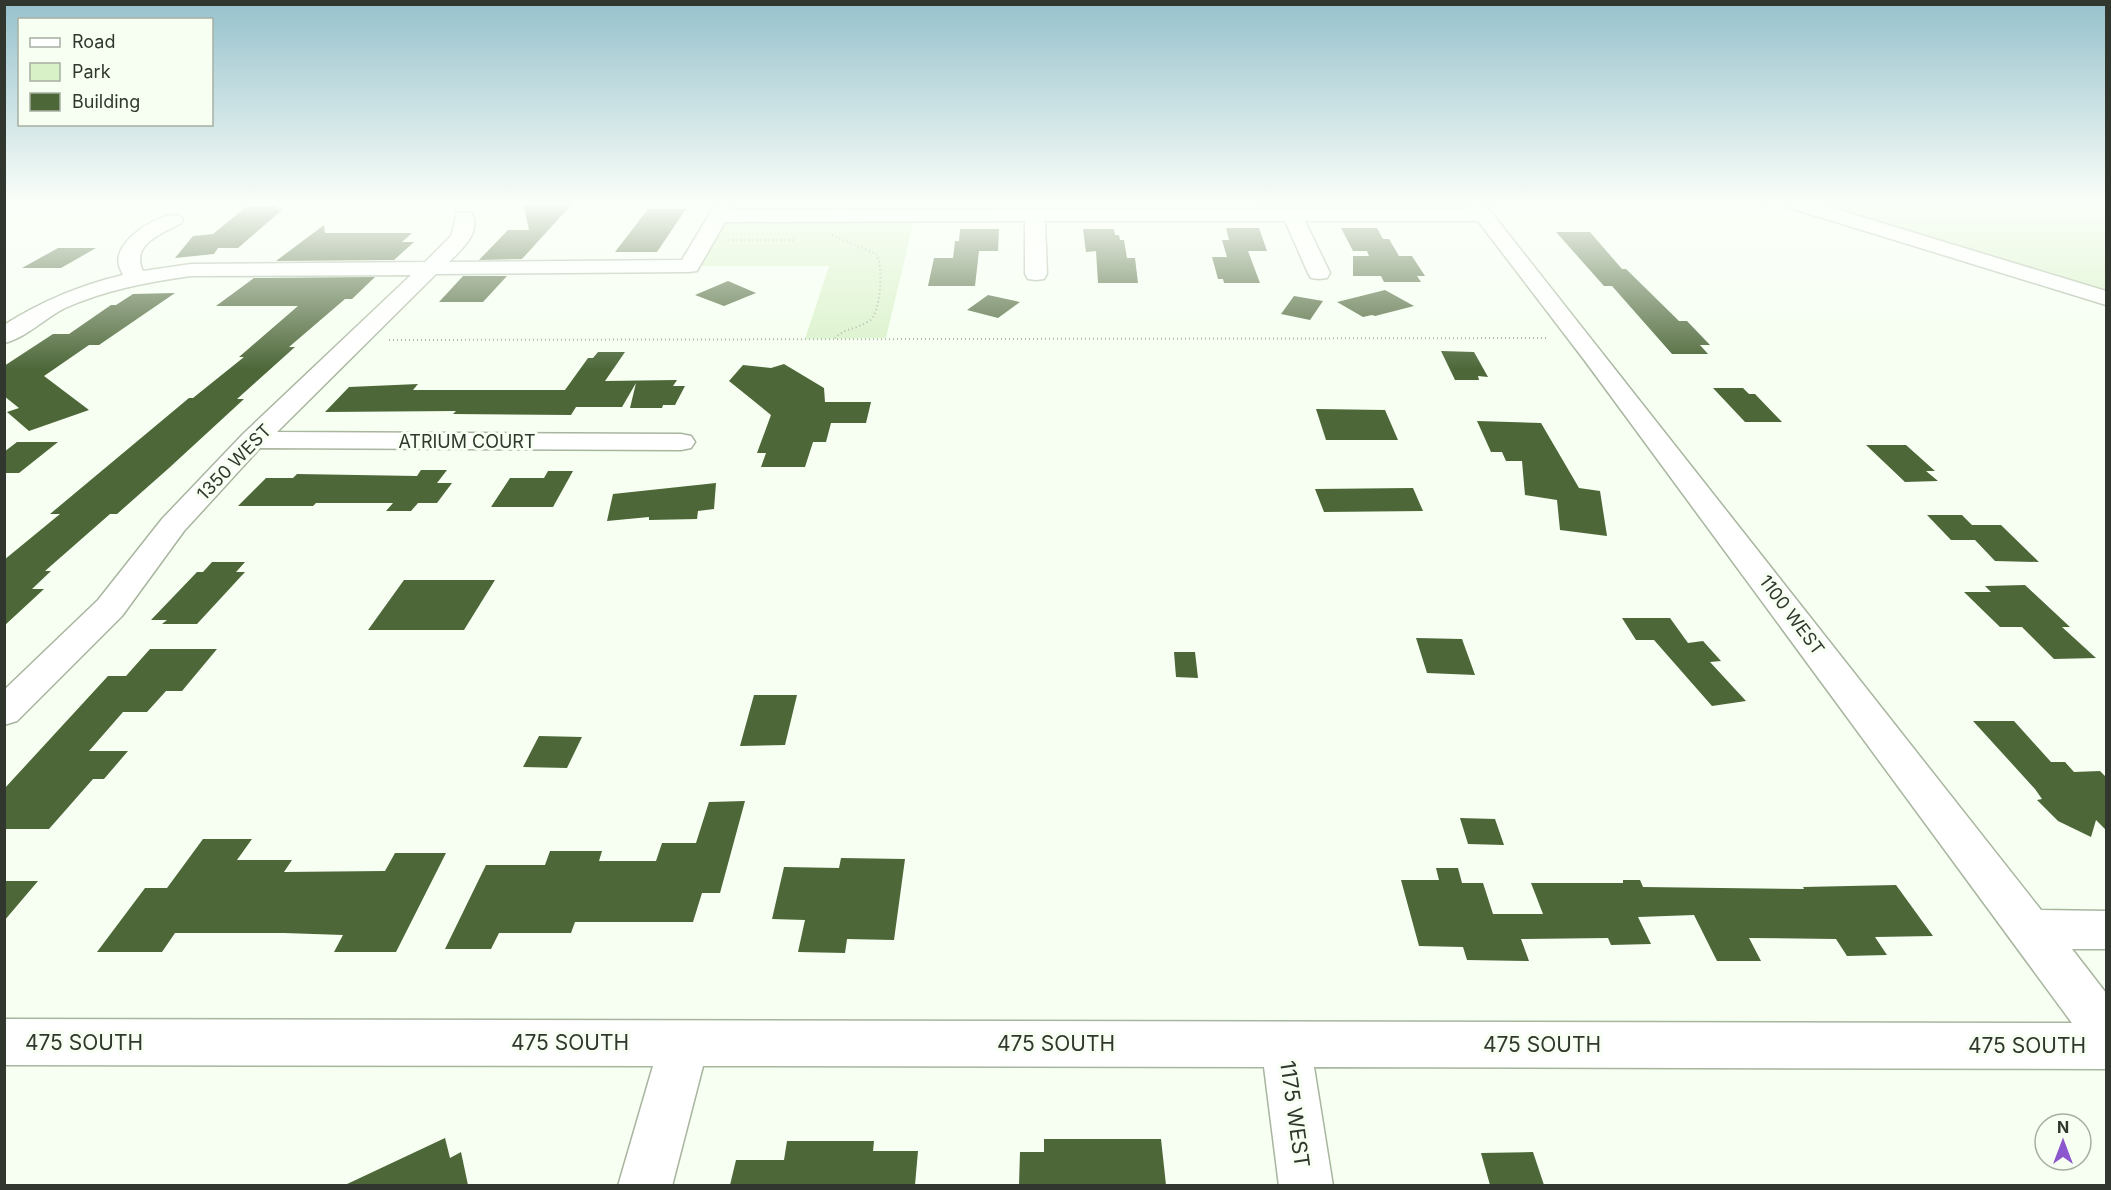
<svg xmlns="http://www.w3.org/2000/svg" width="2111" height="1190" font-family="Inter,sans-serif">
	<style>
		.green { fill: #d8f1c7 }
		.building { fill: #4d6739 }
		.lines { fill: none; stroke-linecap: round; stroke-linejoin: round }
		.minor-casing { stroke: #a8b59f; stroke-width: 3 }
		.path { stroke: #9fa79b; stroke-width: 2; stroke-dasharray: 1 3; stroke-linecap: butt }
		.minor { fill: #fff; fill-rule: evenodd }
		.labels { text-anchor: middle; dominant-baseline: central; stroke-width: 6; stroke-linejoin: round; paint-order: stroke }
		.street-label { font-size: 18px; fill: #31372e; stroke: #f6fff1 }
		.near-street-label { font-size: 21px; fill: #31372e; stroke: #f6fff1 }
	</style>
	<rect width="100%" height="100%" fill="#f6fff1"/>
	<path class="green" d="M1788 203H2106V301Z
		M719 216H915L886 338 805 339 829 266H689Z"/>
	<path class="building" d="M523 203H573L522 259 479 260 508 230H529Z
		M279 206 275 209H283L238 248H218L214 254 175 258 193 236 213 234 246 207Z
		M648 209H686L657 252H615Z
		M324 225 325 233H412L402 242H414L394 260 276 261Z
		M1226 228H1259L1267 251H1248L1260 283H1224L1223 279H1218L1212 257H1227L1222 240H1229Z
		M1341 228H1377L1383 239H1389L1399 256H1412L1425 276H1417L1421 282H1384L1381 276H1353V256H1369L1367 251H1353Z
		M960 229H999L998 251H979L975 286H928L934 258H953L955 241H959Z
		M1083 229H1114L1115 235H1119L1120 240H1124L1127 258H1135L1138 283H1098L1096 251 1086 252Z
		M1556 232H1590L1622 269H1626L1679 321H1687L1710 345H1700L1708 354H1672L1612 286H1604Z
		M58 248H96L61 268H22Z
		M463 276H507L483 302H439Z
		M375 277 352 299H345L289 347H295L237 399H244L169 468 117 514H110L45 571H51L32 589H44L4 626V560L60 514H50L189 398H193L244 357H239L298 306H216L254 278Z
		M728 281 756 293 724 306 695 295Z
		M1385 290 1414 306 1375 316 1372 315 1363 317 1337 302Z
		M175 293 99 345H89L44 376 89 410 29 431 7 412 19 408 4 396V366L53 334H69L111 305H116L133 294Z
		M988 295 1020 302 998 318 967 310Z
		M1294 296 1323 301 1310 320 1281 314Z
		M1441 351 1474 352 1488 377 1478 376 1479 380H1455Z
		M598 352H625L605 381 677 380 673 386H685L675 405H663L662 408H630L636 383 622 407H576L571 415 453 414 456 411 325 412 349 387 418 384 413 390H565L588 358H593Z
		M784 364 824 388 825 402H871L866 423H831L826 442H813L805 467H761L766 453H757L771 415 729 381 743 365 771 368Z
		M1713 388H1743L1749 394H1755L1782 422H1745Z
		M1316 409 1385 410 1398 440H1326Z
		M1477 421 1541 423 1579 488 1600 491 1607 536 1560 530 1557 500 1525 495 1522 461H1506L1502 452H1491Z
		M17 442H58L19 473H4V452Z
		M1866 445H1906L1935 471H1926L1938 481 1905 482Z
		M421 470H447L437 483H452L437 503H418L411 511H386L393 503H316L313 506H238L266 478H293L297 474 417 476Z
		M548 471H573L553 507H491L510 478H544Z
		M716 483 714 509 698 511 697 519 649 520V517L607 521 613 494Z
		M1413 488 1423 511 1324 512 1315 489Z
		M1927 515H1962L1972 525H2001L2039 562 1995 561 1975 540H1951Z
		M212 562H245L236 572H245L197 624H162L167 620H151L197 572H203Z
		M404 580H495L464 630H368Z
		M2025 585 2070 627H2062L2096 658 2054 659 2022 627H2000L1964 592H1991L1985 586Z
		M1622 618H1670L1688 643 1703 641 1721 661 1710 662 1746 701 1712 706 1654 640H1636Z
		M1416 638 1462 639 1475 675 1427 673Z
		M150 649H217L182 691H166L147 712H123L89 751H128L104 779H93L49 829H4V789L108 676H126Z
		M1174 652H1195L1198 678 1176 677Z
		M754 695H797L785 745 740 746Z
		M1973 721H2014L2051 762H2065L2074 772 2100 771 2106 777V830L2096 820 2091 837 2058 821 2037 800 2042 799 2035 789Z
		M539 736 582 737 567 768 523 767Z
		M745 801 720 893H702L693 922H575L571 933H499L491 949H445L486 865H545L550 851H602L599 861H656L662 843H696L709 802Z
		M1460 818 1495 819 1504 845 1468 844Z
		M203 839H252L237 860H292L284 872 385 871 395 853H446L396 952H334L343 935 284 933H175L162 952H97L145 888H167Z
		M841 858 905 859 894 940 847 939 845 953 798 952 805 920 772 919 784 867 839 868Z
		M1436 868H1458L1462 883H1483L1493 914H1543L1531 883H1623V880H1640L1643 887 1804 889 1803 887 1896 885 1933 936 1875 937 1887 955 1847 956 1836 939 1749 938 1761 961H1717L1694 915 1638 917 1651 944 1611 945 1608 938 1521 939 1529 961 1467 960 1463 947 1419 946 1401 880H1439Z
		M4 881H38L4 921Z
		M445 1138 450 1158 461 1152 468 1185H345Z
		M1044 1139H1161L1166 1185H1019L1020 1152H1044Z
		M787 1141H874L873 1151H918L915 1185H730L736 1160H784Z
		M1533 1152 1544 1185H1490L1481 1153Z"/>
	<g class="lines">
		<defs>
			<path id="minor" d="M716 203H735L731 210 1469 209 1465 203H1484L2041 910 2106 911V949H2072L2106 993V1069L1314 1067 1333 1186H1279L1264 1067 703 1066 672 1186H618L653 1066 4 1065V1019L2072 1023 1585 361 1478 221H1305L1330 273 1327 278 1319 279 1311 278 1308 273 1285 221H1045L1047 274 1044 279 1036 280 1028 279 1025 274V221L725 222 697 271 689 272 436 274 277 432 681 434 691 436 695 442 691 448 681 450 260 448 184 531 122 616 17 721 4 725V690L98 600 162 519 243 434 411 275 191 276C148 282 105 290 65 308 45 318 26 338 4 343V325C42 301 80 285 123 275 120 269 117 263 119 256 122 237 161 211 180 216L183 220 180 224C162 233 130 245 143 271L191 264 425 262 451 236 457 213H471C483 231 461 250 449 262L682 260Z
				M1785 203H1816L2106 291V305L1787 207Z"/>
		</defs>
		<use href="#minor" class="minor-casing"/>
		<path class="path" d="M1753 203 1774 210
			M832 235 876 254C884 264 881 314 869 321 857 329 845 328 835 338
			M728 240H793L795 235
			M389 340 1549 338"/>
		<use href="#minor" class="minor"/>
	</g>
	<linearGradient id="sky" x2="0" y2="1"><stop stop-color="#95c1cc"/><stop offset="0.55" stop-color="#fbfff9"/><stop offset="1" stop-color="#fbfff9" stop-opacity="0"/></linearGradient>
	<rect width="2111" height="370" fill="url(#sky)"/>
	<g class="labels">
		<g class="street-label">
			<text x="467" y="441">ATRIUM COURT</text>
			<text transform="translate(234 462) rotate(-46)">1350 WEST</text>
			<text transform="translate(1792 615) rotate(53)">1100 WEST</text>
		</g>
		<g class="near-street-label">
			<text x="84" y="1042">475 SOUTH</text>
			<text x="570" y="1042">475 SOUTH</text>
			<text x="1056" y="1043">475 SOUTH</text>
			<text x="1542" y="1044">475 SOUTH</text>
			<text x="2027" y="1045">475 SOUTH</text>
			<text transform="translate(1295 1114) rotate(82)">1175 WEST</text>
		</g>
	</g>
	<rect width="2111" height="1190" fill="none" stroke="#31372e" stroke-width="12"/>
	<rect x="18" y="18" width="195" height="108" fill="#f6fff1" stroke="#a7afa3" stroke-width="1.5"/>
	<rect x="30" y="38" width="30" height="9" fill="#ffffff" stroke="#a7afa3" stroke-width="1.5"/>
	<text x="72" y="48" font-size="18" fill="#31372e">Road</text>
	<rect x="30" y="63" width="30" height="18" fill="#d8f1c7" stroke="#a7afa3" stroke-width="1.5"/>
	<text x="72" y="78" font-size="18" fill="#31372e">Park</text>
	<rect x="30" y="93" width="30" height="18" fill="#4d6739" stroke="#a7afa3" stroke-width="1.5"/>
	<text x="72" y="108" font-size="18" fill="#31372e">Building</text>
	<g transform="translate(2063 1142)"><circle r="28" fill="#f6fff1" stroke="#a7afa3" stroke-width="1.5"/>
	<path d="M0-4.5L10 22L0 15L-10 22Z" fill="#8c56ce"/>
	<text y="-9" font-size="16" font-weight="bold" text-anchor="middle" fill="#31372e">N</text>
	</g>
</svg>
